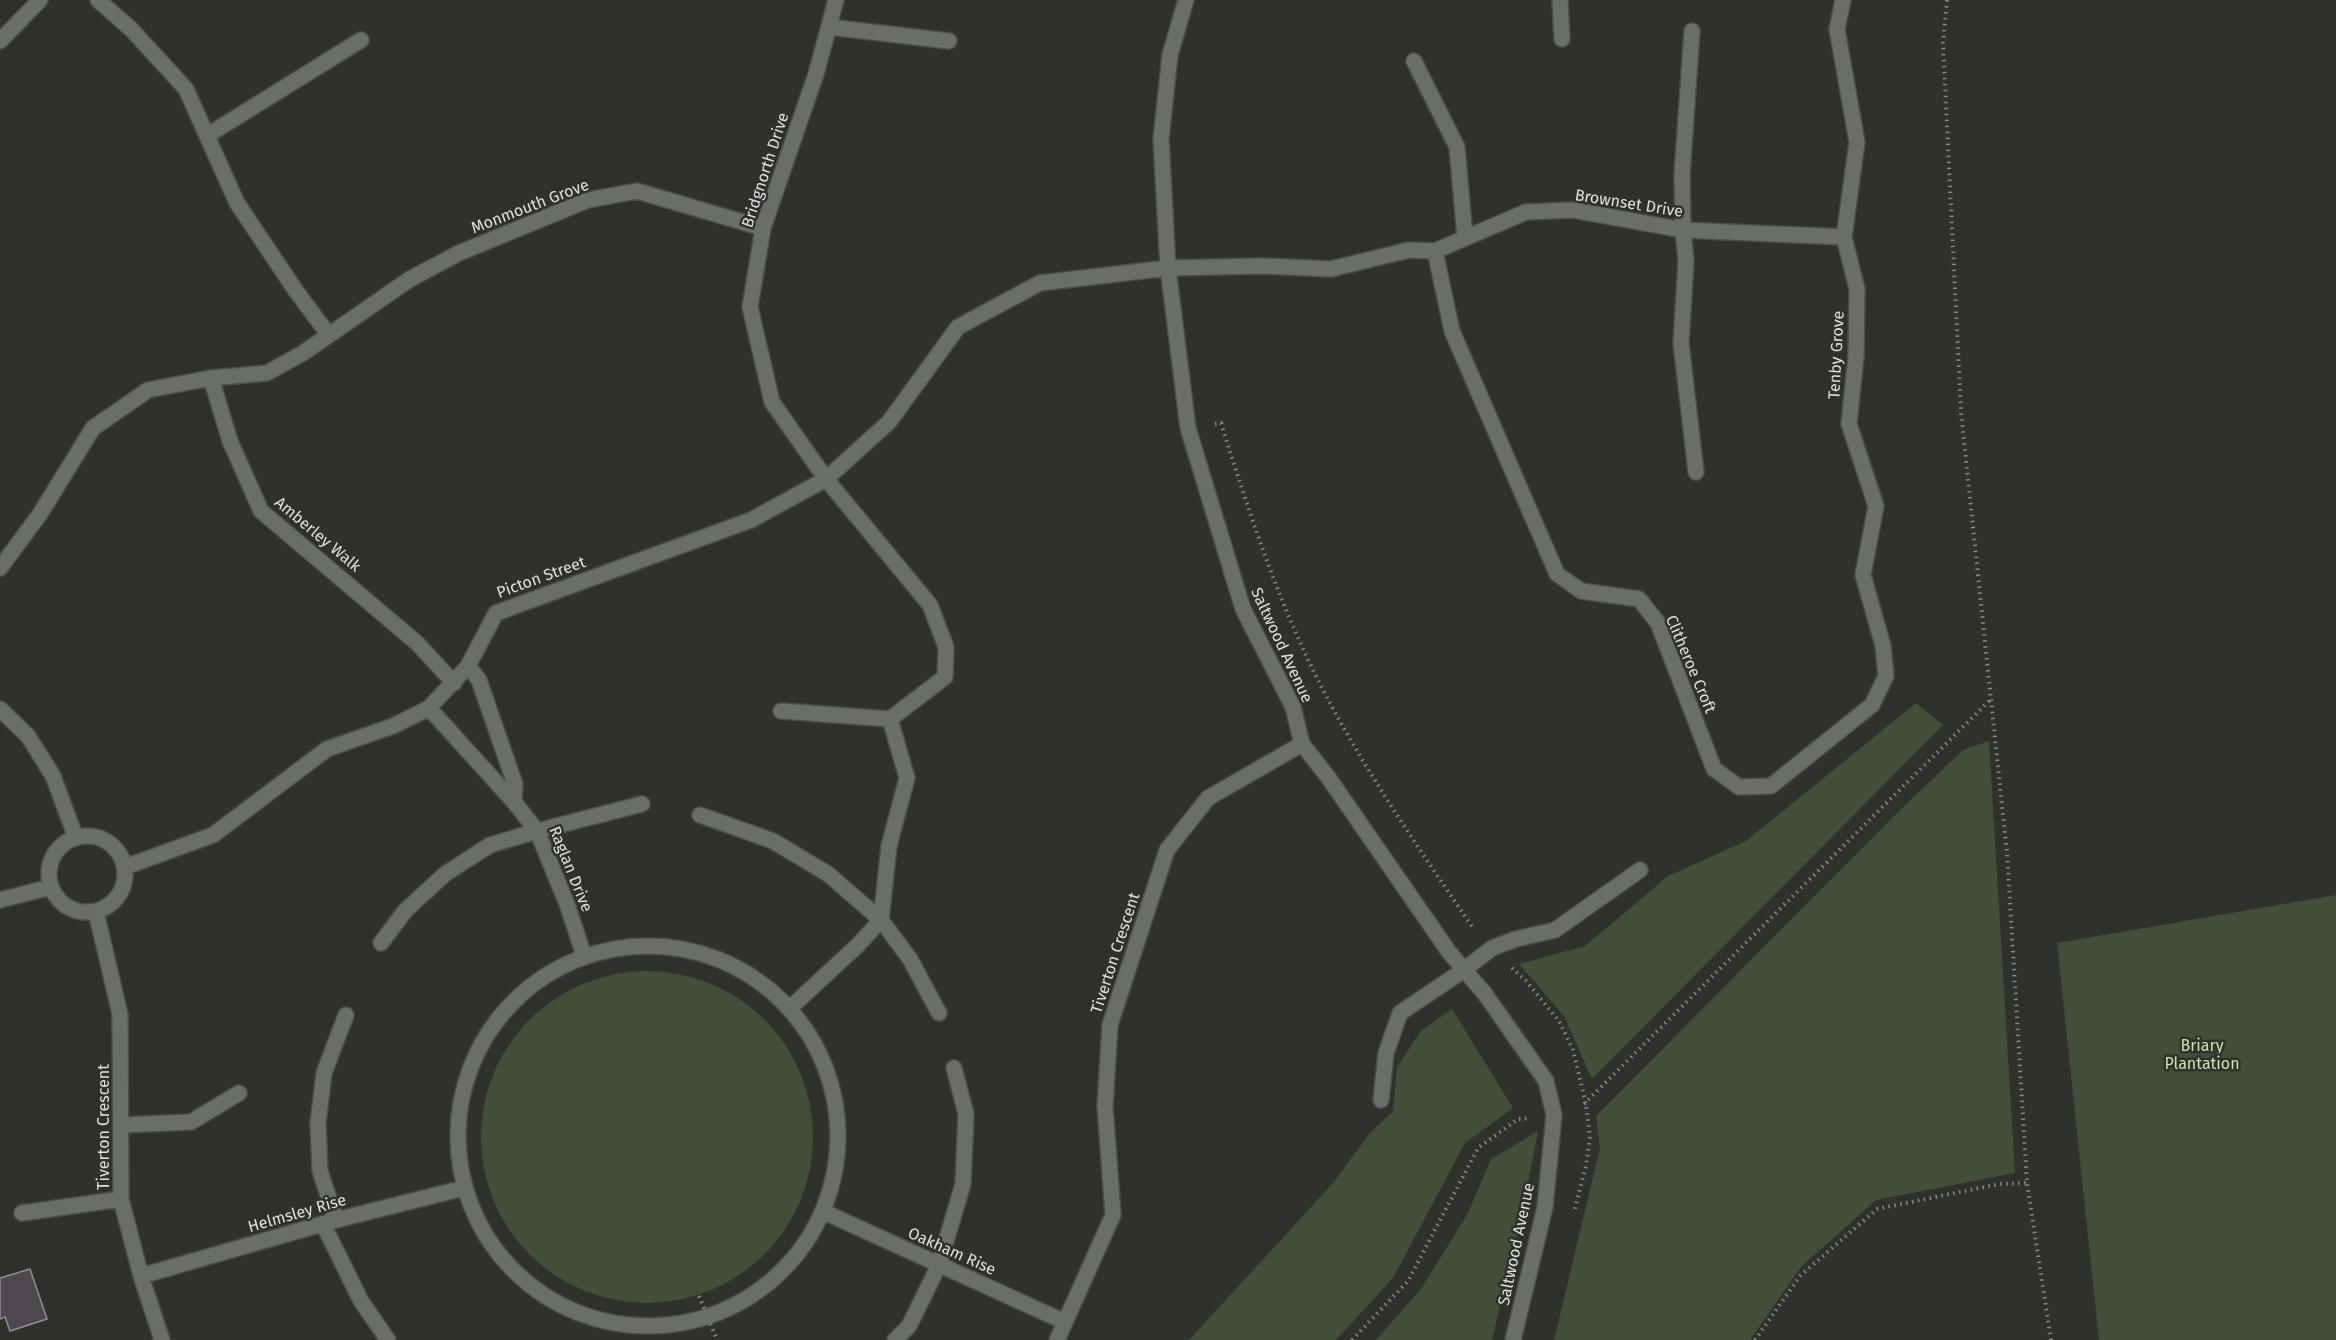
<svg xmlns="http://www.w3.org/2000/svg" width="2336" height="1340" font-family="'Fira Sans',sans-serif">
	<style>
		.green { fill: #414f38 }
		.building { fill: #4d494f; stroke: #908d94; stroke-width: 1.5 }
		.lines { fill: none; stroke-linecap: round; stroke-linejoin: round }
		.lane-casing { stroke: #4a4d48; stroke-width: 18 }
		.street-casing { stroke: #4a4d48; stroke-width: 18 }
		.path { stroke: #868884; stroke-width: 4; stroke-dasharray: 1.5 4.5; stroke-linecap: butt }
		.lane { stroke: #6a6e68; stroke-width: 15 }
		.street { stroke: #6a6e68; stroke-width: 15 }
		.labels { text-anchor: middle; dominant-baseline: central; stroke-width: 5; stroke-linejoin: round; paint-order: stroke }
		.street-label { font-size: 16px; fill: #dee0dd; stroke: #2e312c }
		.park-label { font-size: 16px; fill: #c3e6aa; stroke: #2e312c }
	</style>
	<rect width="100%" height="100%" fill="#2e312c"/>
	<path class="green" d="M1916 703 1943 725 1592 1079 1564 1016 1519 964 1585 946 1668 876 1746 841Z
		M1989 741 2015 1173 1876 1200 1801 1267 1750 1340H1554L1600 1148 1596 1116 1898 812 1963 750Z
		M2336 895V1340H2099L2057 943Z
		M481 1137a166 166 0 1 1 332 0a166 166 0 1 1-332 0Z
		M1452 1009 1513 1108 1465 1143 1393 1278 1336 1340H1189L1333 1183 1370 1133 1393 1111 1397 1067 1421 1031Z
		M1538 1131 1524 1205 1492 1340H1376L1421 1289 1467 1215 1491 1159Z"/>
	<path class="building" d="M30 1269 47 1319 10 1331 5 1317 0 1319V1278Z"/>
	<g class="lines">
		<defs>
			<path id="lane" d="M1560 0 1562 39
				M829 27 949 41
				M1692 31 1682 175 1683 230 1686 261 1681 343 1696 472
				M1414 61 1457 147 1465 237
				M700 815 773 841 828 874 881 920 910 959 939 1013
				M381 943 405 911 445 874 490 845 537 831 642 804
				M121 1125 191 1122 239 1093
				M336 1220 320 1171 318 1123 324 1073 346 1015
				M323 1224 361 1301 388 1340
				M895 1340 909 1326 939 1265 963 1184 966 1114 954 1068"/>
			<path id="street" d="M98 0 131 29 186 89 237 203 296 291 328 334
				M1186 0 1170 55 1161 139 1168 268 1188 428 1243 609 1293 707 1302 744 1328 777 1449 952 1485 994 1546 1081 1554 1115 1545 1207 1513 1340
				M0 41 40 0
				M208 135 361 40
				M1435 251 1452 331 1557 574 1581 591 1639 599 1658 623 1714 769 1739 787 1771 786 1872 705 1886 676 1883 646 1863 575 1876 506 1849 424 1856 356 1857 289 1844 237 1857 142 1837 29 1843 0
				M211 378 230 441 261 511 417 643 454 683
				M0 568 40 514 93 428 148 390 211 378 267 373 303 353 410 279 459 253 588 200 637 191 763 228
				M468 666 479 680 515 784 514 802
				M429 708 514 802 537 831 567 904 584 956
				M0 709 28 736 53 776 76 838
				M781 711 890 719 945 677 946 647 930 605 826 479 772 402 750 307 763 228 816 74 836 0
				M49 874a38 38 0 1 1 76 0a38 38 0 1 1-76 0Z
				M125 867 213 835 327 749 393 726 429 708 468 666 496 613 751 520 826 479 889 422 958 327 1040 283 1168 268 1262 266 1331 269 1409 250 1435 251 1526 212 1573 210 1683 230 1844 237
				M0 900 51 887
				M96 912 120 1014 121 1199 141 1276 162 1340
				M458 1136a190 190 0 1 1 380 0a190 190 0 1 1-380 0Z
				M790 1008 858 945 881 920 889 846 907 778 890 719
				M1381 1100 1386 1053 1400 1013 1464 970 1492 948 1516 939 1555 930 1640 870
				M824 1212 1065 1322
				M22 1213 121 1199
				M141 1276 336 1220 464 1188
				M1057 1340 1113 1215 1105 1106 1110 1025 1167 850 1208 798 1302 744"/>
		</defs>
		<use href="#lane" class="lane-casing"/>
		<use href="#street" class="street-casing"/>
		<path class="path" d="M1947 0 1943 43 1961 412 2007 853 2027 1183 2051 1340
			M1215 424 1221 423C1249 512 1278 602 1321 686 1365 771 1419 849 1473 928
			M1512 968 1526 981 1559 1021 1573 1050 1586 1104 1590 1137 1586 1166 1574 1212
			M1584 1104 1992 698
			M699 1296 717 1340
			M1352 1340 1408 1281 1478 1148 1518 1119 1528 1118
			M1755 1340 1800 1276 1877 1209 1999 1184 2027 1183"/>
		<use href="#lane" class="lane"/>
		<use href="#street" class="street"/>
	</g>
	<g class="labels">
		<g class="street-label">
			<text transform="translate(765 170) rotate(-72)">Bridgnorth Drive</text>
			<text transform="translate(1629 203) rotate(9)">Brownset Drive</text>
			<text transform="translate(530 206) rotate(-21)">Monmouth Grove</text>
			<text transform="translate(1836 355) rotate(-87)">Tenby Grove</text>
			<text transform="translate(318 534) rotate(40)">Amberley Walk</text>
			<text transform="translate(541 577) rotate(-20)">Picton Street</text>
			<text transform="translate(1282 645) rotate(65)">Saltwood Avenue</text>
			<text transform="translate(1691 664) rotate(67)">Clitheroe Croft</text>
			<text transform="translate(571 869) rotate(68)">Raglan Drive</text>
			<text transform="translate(1115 953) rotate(-72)">Tiverton Crescent</text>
			<text transform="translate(103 1127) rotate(-90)">Tiverton Crescent</text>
			<text transform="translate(297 1213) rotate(-16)">Helmsley Rise</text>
			<text transform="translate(1516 1244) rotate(-78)">Saltwood Avenue</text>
			<text transform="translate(952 1251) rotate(24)">Oakham Rise</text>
		</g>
		<g class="park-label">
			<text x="2202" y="1045">Briary<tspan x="2202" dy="18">Plantation</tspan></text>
		</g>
	</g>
</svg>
